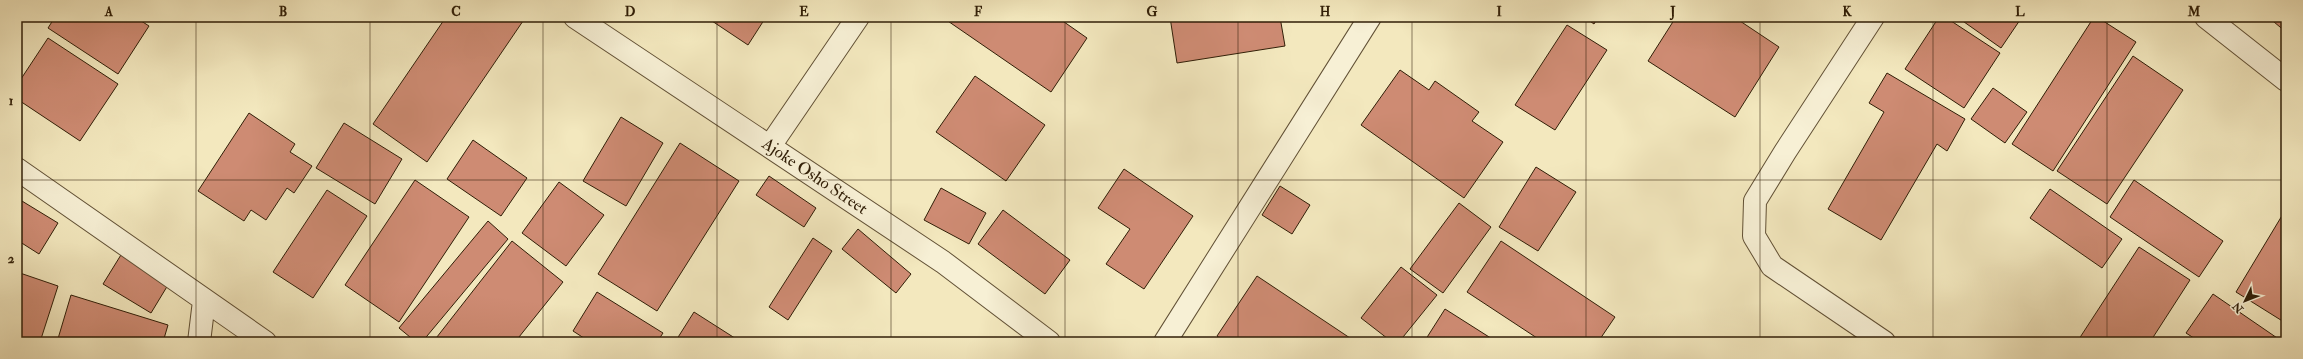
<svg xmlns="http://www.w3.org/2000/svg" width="2303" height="359" font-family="'IM FELL Double Pica',serif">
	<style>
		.building { fill: #ce8b73; stroke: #301e07 }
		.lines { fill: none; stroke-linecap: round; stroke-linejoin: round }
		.street-casing { stroke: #615035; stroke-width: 24 }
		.street { stroke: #f7f0d5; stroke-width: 22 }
		.grid { fill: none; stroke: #301e07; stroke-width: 1; stroke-opacity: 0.55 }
		.labels { text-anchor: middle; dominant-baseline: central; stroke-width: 3; stroke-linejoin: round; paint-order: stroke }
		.street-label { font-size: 17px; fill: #301e07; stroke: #f7f0d5 }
		.neatline { fill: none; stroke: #301e07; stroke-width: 1.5 }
		.grid-label { font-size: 13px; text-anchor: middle; font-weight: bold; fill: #301e07 }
	</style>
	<rect width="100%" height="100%" fill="#f3e8be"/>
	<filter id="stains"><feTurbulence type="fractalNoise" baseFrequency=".005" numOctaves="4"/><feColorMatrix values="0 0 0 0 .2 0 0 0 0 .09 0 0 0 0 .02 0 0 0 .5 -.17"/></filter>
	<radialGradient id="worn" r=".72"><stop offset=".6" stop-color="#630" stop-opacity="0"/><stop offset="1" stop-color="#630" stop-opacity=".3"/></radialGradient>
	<path class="building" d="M55 17H135L149 26 118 74 48 28Z
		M446 17H458L465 21 468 17H517L523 21 427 162 373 124Z
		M706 17H766L748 45Z
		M942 17H1057L1087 38 1051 92Z
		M1170 17H1280L1285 46 1177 63Z
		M1584 17H1598L1594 24Z
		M1676 17H1734L1779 47 1735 117 1648 61Z
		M1939 17H1945L2000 53 1964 108 1905 69Z
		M1957 17H2022L2001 48Z
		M2094 17H2097L2136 42 2053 171 2012 144Z
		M2268 17H2286V32Z
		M1567 25 1607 50 1555 130 1515 105Z
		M48 38 118 84 80 141 17 99V85Z
		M2133 56 2183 90 2107 204 2057 171Z
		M1400 70 1429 90 1435 81 1479 112 1472 121 1503 142 1464 198 1361 125Z
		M1887 73 1965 119 1947 151 1937 144 1881 240 1828 209 1884 112 1869 103Z
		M975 76 1045 125 1006 181 936 132Z
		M1993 88 2027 112 2005 143 1971 119Z
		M249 113 295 144 290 152 312 166 294 193 287 188 266 220 251 210 244 221 198 191Z
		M621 117 663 143 626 206 583 181Z
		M344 123 402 159 375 204 316 168Z
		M473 140 527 178 501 216 447 179Z
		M680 143 739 181 657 311 598 274Z
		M1536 167 1576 192 1538 251 1499 227Z
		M1124 169 1193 216 1144 289 1106 264 1130 229 1098 208Z
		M769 176 816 208 804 227 756 195Z
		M415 180 469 217 399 322 345 285Z
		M2134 180 2223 241 2199 277 2110 217Z
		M559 182 604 215 566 266 522 233Z
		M1280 186 1310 205 1292 234 1262 215Z
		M941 188 986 213 969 244 924 220Z
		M2050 189 2122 239 2102 268 2030 218Z
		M327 190 367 216 313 298 273 272Z
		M17 198 58 223 39 254 17 240Z
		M1459 203 1491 227 1443 293 1410 269Z
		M2286 209V318L2284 322 2236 292Z
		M1003 210 1070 260 1045 294 978 244Z
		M488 221 508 239 422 342H416L399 328Z
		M858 229 911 274 896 293 842 249Z
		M813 238 832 251 788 320 769 307Z
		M512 241 563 282 515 342H433Z
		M1501 241 1615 317 1598 342H1543L1467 292Z
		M2139 247 2190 280 2150 342H2077Z
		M124 250 171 280 151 313 103 284Z
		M1401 267 1437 295 1399 342H1392L1361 318Z
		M17 272 58 286 40 342H17Z
		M1257 276 1356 342H1225L1217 336Z
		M597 292 663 333 657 342H590L573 331Z
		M2213 294 2283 342H2200L2186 333Z
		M71 295 168 325 163 342H57Z
		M1445 309 1497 342H1424Z
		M694 312 741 342H675Z"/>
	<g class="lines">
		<defs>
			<path id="street" d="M575 17 943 262 1049 342
				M1873 17 1785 152 1755 201 1754 236 1772 266 1884 342
				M2206 17 2286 80
				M770 146 858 17
				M17 169 265 342
				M199 342 204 301
				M1165 342 1370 17"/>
		</defs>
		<use href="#street" class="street-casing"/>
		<use href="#street" class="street"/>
	</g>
	<path class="grid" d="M196 17V342M370 17V342M543 17V342M717 17V342M891 17V342M1065 17V342M1238 17V342M1412 17V342M1586 17V342M1760 17V342M1933 17V342M2107 17V342M17 180H2286"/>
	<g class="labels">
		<g class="street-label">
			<text transform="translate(815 176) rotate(34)">Ajoke Osho Street</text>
		</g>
	</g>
	<rect width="2303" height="359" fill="none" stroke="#f3e8be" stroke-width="44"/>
	<g transform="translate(2245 301) rotate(227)" stroke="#f7f0d5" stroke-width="3" paint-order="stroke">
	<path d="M0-3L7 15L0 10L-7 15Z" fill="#301e07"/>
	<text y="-6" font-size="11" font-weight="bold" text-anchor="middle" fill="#301e07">N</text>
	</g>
	<rect x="22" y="22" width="2259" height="315" class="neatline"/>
	<g class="grid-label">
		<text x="109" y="16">A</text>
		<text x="283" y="16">B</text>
		<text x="456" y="16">C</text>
		<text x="630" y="16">D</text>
		<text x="804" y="16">E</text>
		<text x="978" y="16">F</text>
		<text x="1152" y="16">G</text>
		<text x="1325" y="16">H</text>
		<text x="1499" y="16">I</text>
		<text x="1673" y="16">J</text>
		<text x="1847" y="16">K</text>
		<text x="2020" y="16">L</text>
		<text x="2194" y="16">M</text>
		<text x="11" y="105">1</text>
		<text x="11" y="263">2</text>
	</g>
	<rect width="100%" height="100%" filter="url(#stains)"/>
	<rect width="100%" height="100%" fill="url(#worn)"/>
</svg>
